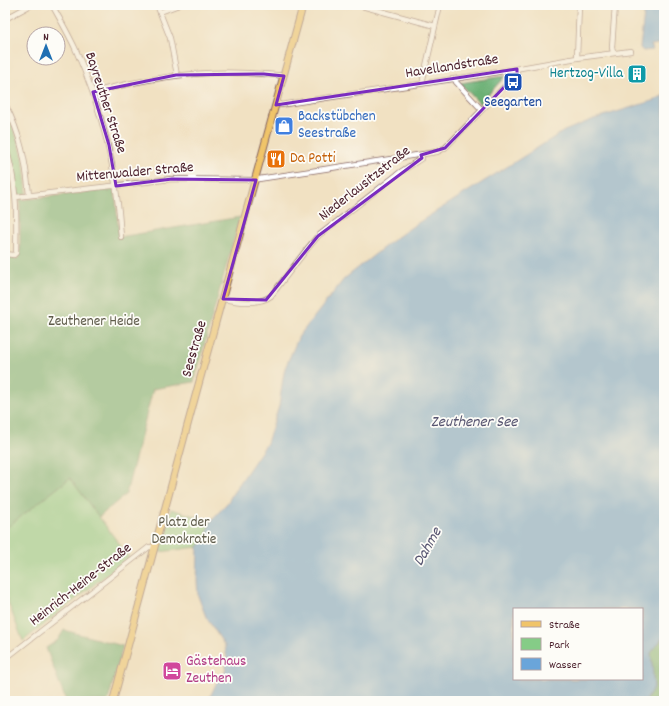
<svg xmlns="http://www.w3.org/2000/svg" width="669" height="706" font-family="Dekko,sans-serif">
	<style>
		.green { fill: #85cc87; stroke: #687659 }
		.forest { fill: #6cb074; stroke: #5b6850 }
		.water { fill: #6aa5da; stroke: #5a6282; fill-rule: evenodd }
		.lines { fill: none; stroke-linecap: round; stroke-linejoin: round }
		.minor-casing { stroke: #846360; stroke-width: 6 }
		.major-casing { stroke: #846360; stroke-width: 8 }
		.minor { stroke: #fff; stroke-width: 4.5 }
		.major { stroke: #f0c469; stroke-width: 6 }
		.marked { fill: none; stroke: #7b2cbf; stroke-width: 3; stroke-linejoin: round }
		.labels { text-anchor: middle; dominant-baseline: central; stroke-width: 3.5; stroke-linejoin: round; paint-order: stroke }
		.street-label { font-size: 15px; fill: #4a1f2b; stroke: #fdfcf7 }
		.culture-label { font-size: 15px; fill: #0d838f; stroke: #fdfcf7; text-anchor: end }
		.transit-label { font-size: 15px; fill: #164399; stroke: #fdfcf7 }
		.shop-label { font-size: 15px; fill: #366cbe; stroke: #fdfcf7; text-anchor: start }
		.food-label { font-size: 15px; fill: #c56008; stroke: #fdfcf7; text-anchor: start }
		.park-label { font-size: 15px; fill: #5f5c4b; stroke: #fdfcf7 }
		.hotel-label { font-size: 15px; fill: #b23c85; stroke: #fdfcf7; text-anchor: start }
		.water-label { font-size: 16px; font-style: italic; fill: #575571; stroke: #fdfcf7 }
	</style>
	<rect width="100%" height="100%" fill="#fdfcf7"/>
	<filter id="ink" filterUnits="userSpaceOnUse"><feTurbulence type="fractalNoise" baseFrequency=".025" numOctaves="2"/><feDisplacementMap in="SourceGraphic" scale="8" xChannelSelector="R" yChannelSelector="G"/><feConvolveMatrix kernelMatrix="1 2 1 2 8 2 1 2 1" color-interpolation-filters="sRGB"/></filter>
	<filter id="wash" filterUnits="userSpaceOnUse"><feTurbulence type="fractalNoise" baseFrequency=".012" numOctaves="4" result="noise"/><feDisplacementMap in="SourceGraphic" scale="16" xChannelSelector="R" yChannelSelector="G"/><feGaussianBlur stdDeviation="0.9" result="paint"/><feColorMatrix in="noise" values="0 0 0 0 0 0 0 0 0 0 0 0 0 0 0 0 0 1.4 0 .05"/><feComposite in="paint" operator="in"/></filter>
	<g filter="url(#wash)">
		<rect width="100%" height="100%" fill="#f1e1c2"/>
		<path class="green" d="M5 109 17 138 23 157 27 193 22 195 18 194 12 160 5 140Z
			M70 478 129 557 23 641 5 595V529Z
			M171 509 211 521 208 529V535L198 547 159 552Z"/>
		<path class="forest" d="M505 76 480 104 460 83Z
			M115 189 119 237 240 217 194 382 153 389 126 494 99 517 70 478 5 529V257L17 259 20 255V200Z
			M64 630 123 646 108 701H66L46 648 58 640Z
			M664 636V701H646L654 687 651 653Z"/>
		<path class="water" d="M645 5H664V43L651 45 652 50 643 51 640 48Z
			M664 95V636L651 653 654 687 646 701H208L218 680 225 672 227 660 225 646 206 617 198 596 197 581 198 547 208 535V529L211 521 228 502 233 493 267 443 279 406 283 378 285 368 299 336 344 279 393 240 416 224 564 131 594 119 655 100ZM514 609H642V679H514Z"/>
	</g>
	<g filter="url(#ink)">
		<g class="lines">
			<defs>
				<path id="minor" d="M52 5C60 19 68 33 75 48 102 108 117 172 121 237
					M157 5 170 38 177 75
					M358 5 435 26
					M160 12 179 5
					M5 19 31 5
					M613 53 612 47 615 5
					M577 58 579 5
					M455 79 456 82 482 110
					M423 83V79L440 5
					M93 92C143 79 195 70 247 73 260 74 272 74 284 76
					M277 103 281 105 292 103 487 74 577 58 631 51
					M5 104C21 135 26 162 29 195
					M5 145C17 180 17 217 16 253L14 255 5 254
					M16 197 172 179 252 180 437 152 445 148 517 74V69
					M223 299C237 302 259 305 271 296L307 249 318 236 399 173 422 158 421 155
					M5 659 149 547H154"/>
				<path id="major" d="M113 701 197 390 303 5"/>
			</defs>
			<use href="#minor" class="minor-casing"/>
			<use href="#major" class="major-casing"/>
			<use href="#minor" class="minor"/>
			<use href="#major" class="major"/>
		</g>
	</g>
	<path d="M0 0H669V706H0ZM517 69V74L445 148 421 155 422 158 318 236 266 300 223 299 256 180 172 179 116 186 109 145 93 92 176 75 264 74 284 76 276 105Z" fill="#f1e1c2" fill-opacity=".55" fill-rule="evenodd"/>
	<path class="marked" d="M517 69V74L445 148 421 155 422 158 318 236 266 300 223 299 256 180 172 179 116 186 109 145 93 92 176 75 264 74 284 76 276 105Z"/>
	<defs>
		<symbol id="building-square" viewBox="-11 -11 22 22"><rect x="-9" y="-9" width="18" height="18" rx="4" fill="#0f9aa8" stroke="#fdfcf7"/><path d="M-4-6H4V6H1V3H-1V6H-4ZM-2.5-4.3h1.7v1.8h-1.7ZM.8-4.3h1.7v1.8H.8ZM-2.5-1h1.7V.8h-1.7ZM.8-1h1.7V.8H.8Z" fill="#fff"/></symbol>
		<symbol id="bus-square" viewBox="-11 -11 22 22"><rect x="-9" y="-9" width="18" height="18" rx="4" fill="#1a4fb4" stroke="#fdfcf7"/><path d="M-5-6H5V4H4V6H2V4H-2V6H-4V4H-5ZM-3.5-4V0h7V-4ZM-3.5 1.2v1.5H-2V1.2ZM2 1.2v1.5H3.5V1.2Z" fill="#fff"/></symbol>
		<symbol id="shop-square" viewBox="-11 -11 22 22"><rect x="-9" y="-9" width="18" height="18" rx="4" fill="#3f7fe0" stroke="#fdfcf7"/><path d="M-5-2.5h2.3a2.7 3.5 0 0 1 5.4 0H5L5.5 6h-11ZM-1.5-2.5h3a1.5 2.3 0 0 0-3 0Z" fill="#fff"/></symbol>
		<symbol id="restaurant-square" viewBox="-11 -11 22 22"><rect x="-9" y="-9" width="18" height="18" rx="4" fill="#e8710a" stroke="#fdfcf7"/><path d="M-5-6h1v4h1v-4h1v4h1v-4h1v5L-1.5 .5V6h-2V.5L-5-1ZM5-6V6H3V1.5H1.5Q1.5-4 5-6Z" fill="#fff"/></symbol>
		<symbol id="hotel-square" viewBox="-11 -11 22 22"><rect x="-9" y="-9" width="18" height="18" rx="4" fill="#d1479c" stroke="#fdfcf7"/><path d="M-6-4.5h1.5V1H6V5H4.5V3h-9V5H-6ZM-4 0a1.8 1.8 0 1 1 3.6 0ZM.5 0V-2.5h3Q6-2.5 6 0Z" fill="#fff"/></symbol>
	</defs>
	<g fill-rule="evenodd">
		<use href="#building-square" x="626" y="63" width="22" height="22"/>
		<use href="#bus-square" x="502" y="71" width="22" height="22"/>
		<use href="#shop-square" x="273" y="115" width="22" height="22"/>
		<use href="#restaurant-square" x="265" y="148" width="22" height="22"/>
		<use href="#hotel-square" x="161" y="660" width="22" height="22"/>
	</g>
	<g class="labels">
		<g class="street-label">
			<text transform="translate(452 67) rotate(-9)">Havellandstraße</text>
			<text transform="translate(105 103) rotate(72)">Bayreuther Straße</text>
			<text transform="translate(135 173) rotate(-5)">Mittenwalder Straße</text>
			<text transform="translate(365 184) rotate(-38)">Niederlausitzstraße</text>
			<text transform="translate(195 349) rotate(-74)">Seestraße</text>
			<text transform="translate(81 585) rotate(-38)">Heinrich-Heine-Straße</text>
		</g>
		<g class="culture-label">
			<text x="623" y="74">Hertzog-Villa</text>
		</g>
		<g class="transit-label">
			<text x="513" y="103">Seegarten</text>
		</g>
		<g class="shop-label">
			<text x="298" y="117">Backstübchen<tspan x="298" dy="17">Seestraße</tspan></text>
		</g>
		<g class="food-label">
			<text x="290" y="159">Da Potti</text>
		</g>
		<g class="park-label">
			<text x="94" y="322">Zeuthener Heide</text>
			<text x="184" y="523">Platz der<tspan x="184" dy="17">Demokratie</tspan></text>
		</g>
		<g class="hotel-label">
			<text x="186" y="662">Gästehaus<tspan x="186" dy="17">Zeuthen</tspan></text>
		</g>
		<g class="water-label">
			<text x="474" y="422">Zeuthener See</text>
			<text transform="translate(428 547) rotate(-60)">Dahme</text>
		</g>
	</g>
	<rect width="669" height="706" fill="none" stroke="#fdfcf7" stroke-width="20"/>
	<rect x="513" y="608" width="130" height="72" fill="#fdfcf7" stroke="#b5a4a5"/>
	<rect x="521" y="621" width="20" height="6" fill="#f0c469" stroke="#b5a4a5"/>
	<text x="549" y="628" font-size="12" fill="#4a1f2b">Straße</text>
	<rect x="521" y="638" width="20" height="12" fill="#85cc87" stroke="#b5a4a5"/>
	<text x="549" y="648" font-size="12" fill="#4a1f2b">Park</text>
	<rect x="521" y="658" width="20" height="12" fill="#6aa5da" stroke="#b5a4a5"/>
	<text x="549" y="668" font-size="12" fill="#4a1f2b">Wasser</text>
	<g transform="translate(46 46)"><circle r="19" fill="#fdfcf7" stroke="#b5a4a5"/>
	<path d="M0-3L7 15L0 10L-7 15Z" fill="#1f6fb2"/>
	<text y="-6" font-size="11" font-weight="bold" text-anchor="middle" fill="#4a1f2b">N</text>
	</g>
</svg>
